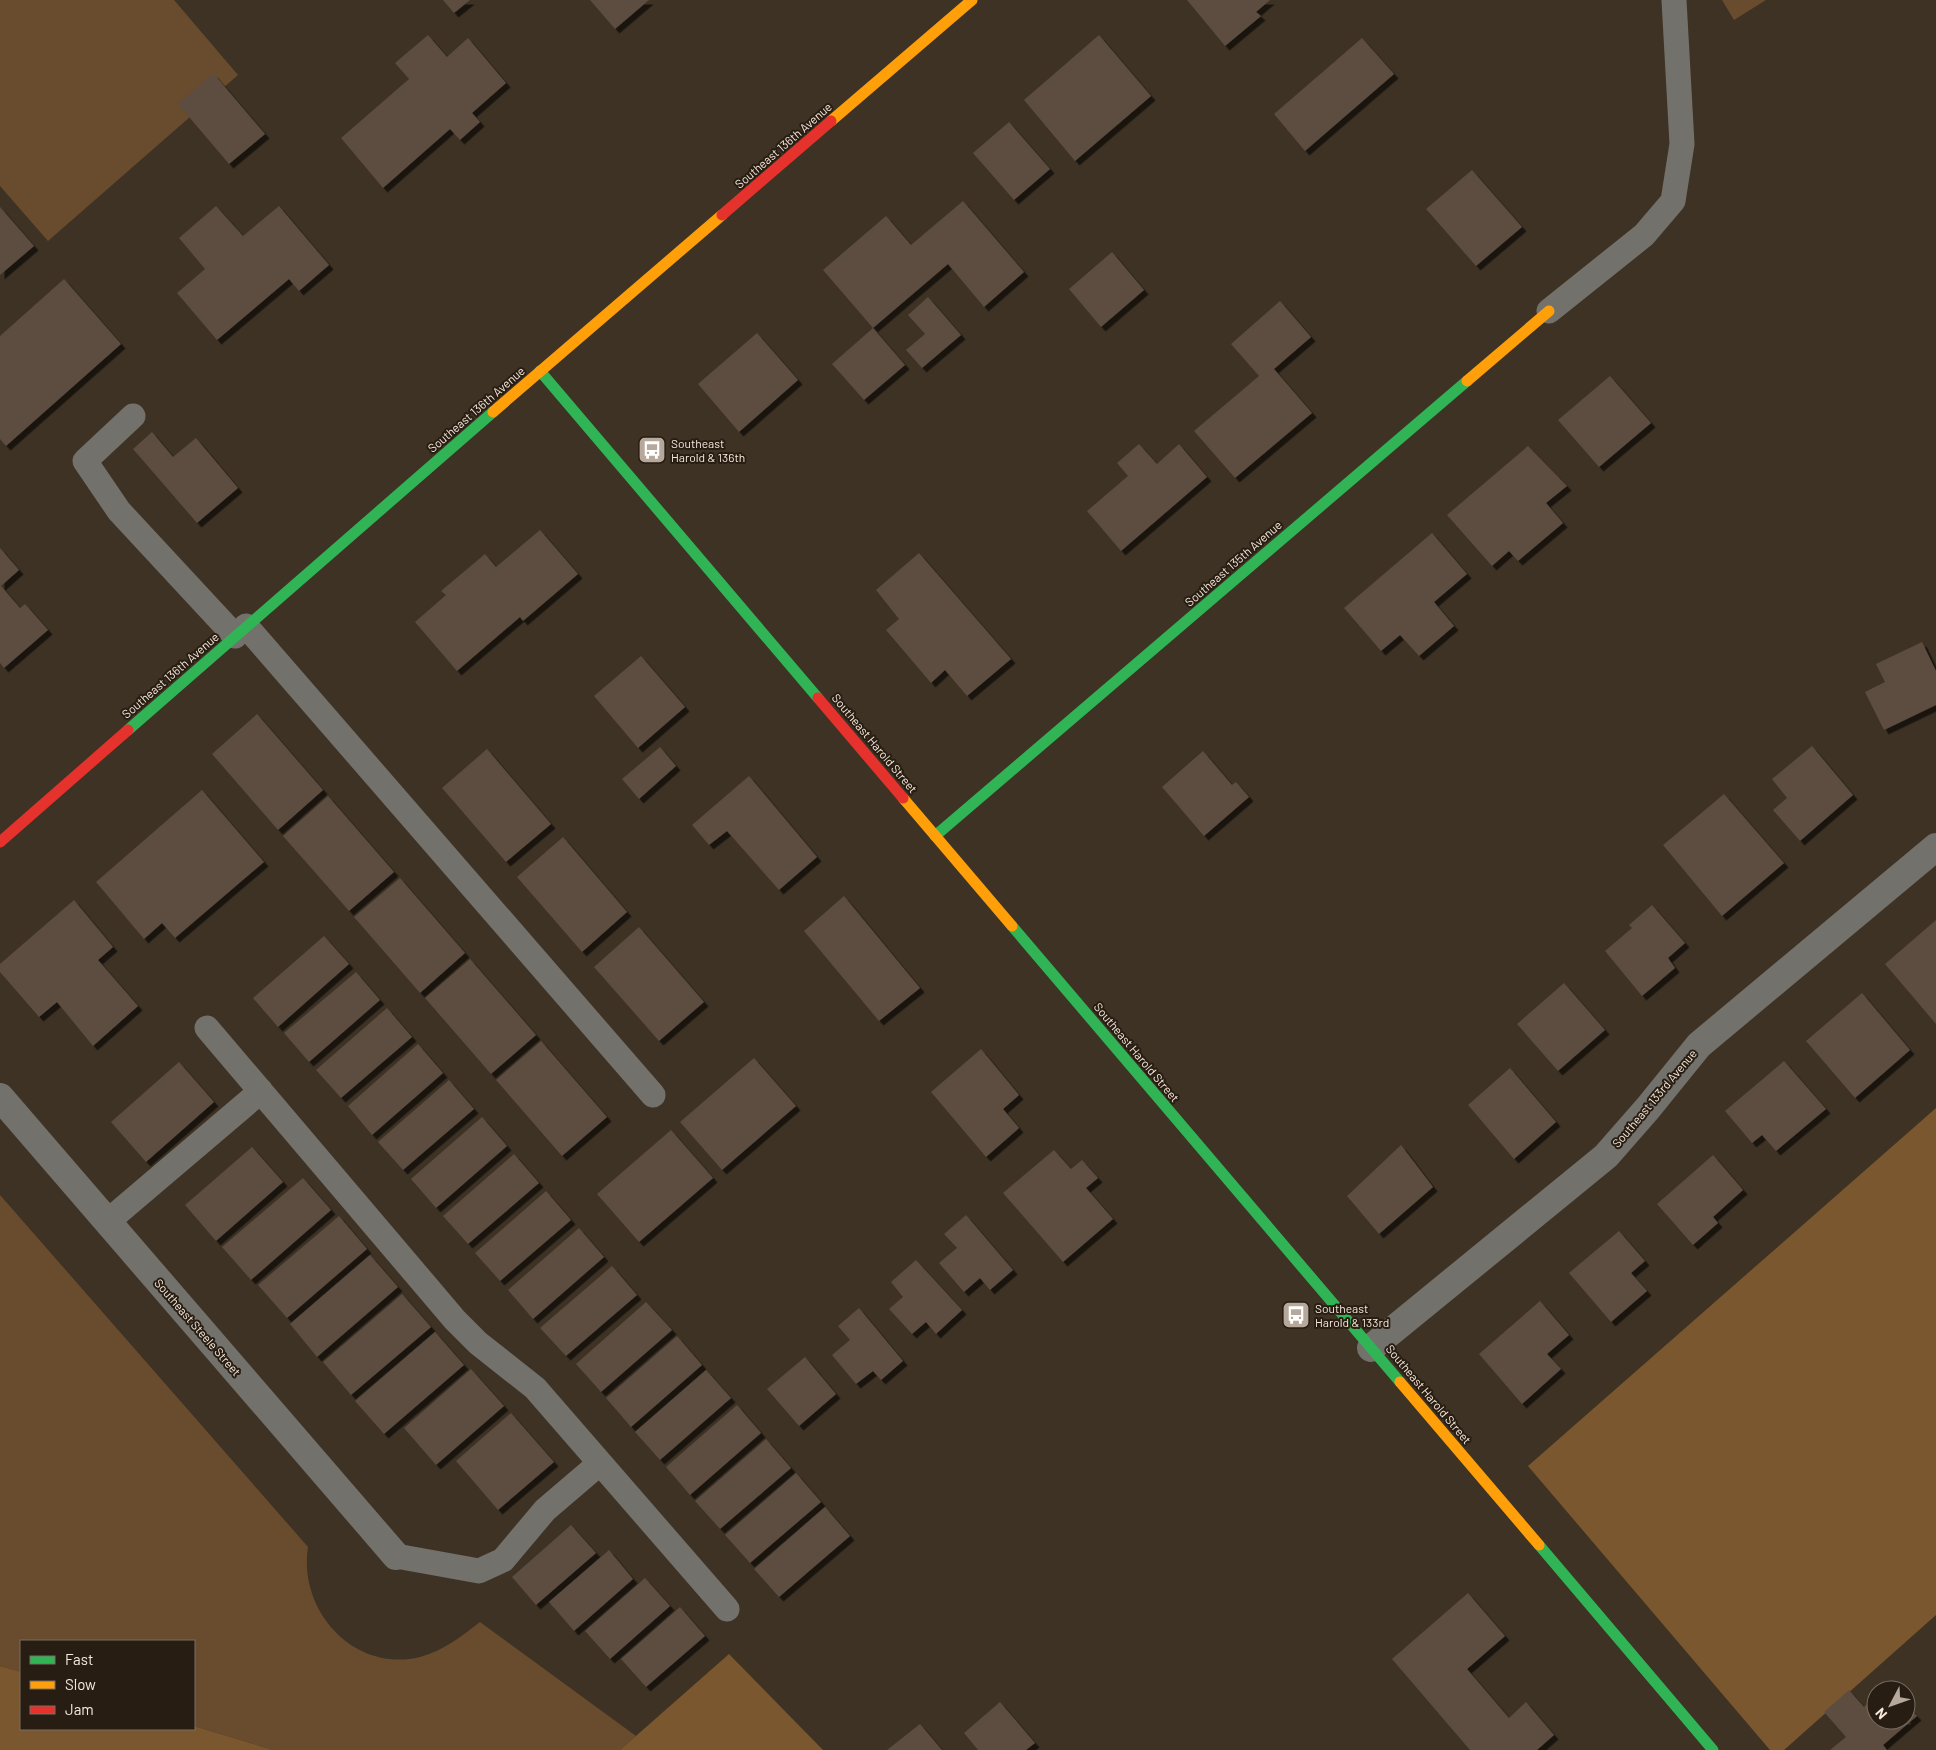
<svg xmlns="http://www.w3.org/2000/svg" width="1936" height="1750" font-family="Barlow,sans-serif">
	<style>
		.green { fill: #684c2d }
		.forest { fill: #7b572f }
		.building { fill: #5b4d40; filter: url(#shadow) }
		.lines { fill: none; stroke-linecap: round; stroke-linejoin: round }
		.lane { stroke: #73716b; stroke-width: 25 }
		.street { stroke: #73716b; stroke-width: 28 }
		.fast { stroke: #30b455; stroke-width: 11 }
		.slow { stroke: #ff9f0a; stroke-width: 11 }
		.jam { stroke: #e5322d; stroke-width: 11 }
		.labels { text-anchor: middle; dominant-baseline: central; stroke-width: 4; stroke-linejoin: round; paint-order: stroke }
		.street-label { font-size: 12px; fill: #f7e9db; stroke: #271d12 }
		.poi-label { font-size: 12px; fill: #f7e9db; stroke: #271d12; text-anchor: start }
	</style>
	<defs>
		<filter id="shadow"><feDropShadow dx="4.5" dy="4.5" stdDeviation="0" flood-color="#0009"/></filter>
	</defs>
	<rect width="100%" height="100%" fill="#3e3224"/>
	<path class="green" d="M0 0H174L238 75 48 241 0 186Z
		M1722 0H1766L1734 20Z
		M0 1195 308 1547C298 1611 354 1673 420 1657 443 1651 462 1636 480 1622L636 1736 620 1750H273L194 1726V1641H21V1672L0 1666Z"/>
	<path class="forest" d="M1936 1108V1615L1784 1750H1770L1528 1466Z
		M729 1654 823 1750H620Z
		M0 1666 21 1672V1729H194V1726L273 1750H0Z"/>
	<path class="building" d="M443 0H470L454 13Z
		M590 0H649L615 29Z
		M1187 0H1270L1256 12 1261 16 1225 46Z
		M428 35 447 57 468 38 506 83 472 113 480 122 460 140 450 129 383 188 341 138 409 79 395 63Z
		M1099 35 1151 96 1075 161 1024 100Z
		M1362 38 1394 74 1305 151 1274 114Z
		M213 73 265 134 229 164 178 104Z
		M1009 122 1050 169 1014 200 973 153Z
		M1472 170 1522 227 1476 266 1426 209Z
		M963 201 1024 272 984 307 948 264 873 328 823 270 886 216 911 245Z
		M216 206 243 236 279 206 329 265 299 291 289 279 217 340 177 293 205 269 179 238Z
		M0 207 34 246 0 275Z
		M1112 252 1144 290 1101 327 1069 289Z
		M64 279 121 344 6 446 0 439V336Z
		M928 297 961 335 922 368 906 350 925 334 908 315Z
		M1280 301 1311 337 1274 369 1312 413 1235 478 1194 431 1259 376 1231 344Z
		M873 328 905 365 864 400 832 364Z
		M757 333 798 380 739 432 698 384Z
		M1610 376 1651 423 1599 467 1558 420Z
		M152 432 173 457 196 438 238 488 197 523 133 449Z
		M1139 444 1157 464 1179 444 1207 477 1121 551 1087 511 1128 476 1117 463Z
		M1528 446 1567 486 1546 503 1563 523 1518 561 1509 551 1492 566 1447 515Z
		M540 530 578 574 523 621 520 617 457 671 415 622 446 595 441 591 485 554 496 567Z
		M1432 533 1467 574 1434 602 1454 626 1419 656 1400 635 1381 651 1344 608Z
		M0 548 19 570 1 586 20 608 25 604 48 630 4 668 0 663Z
		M919 553 1011 659 967 696 945 670 931 683 886 630 899 619 876 590Z
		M1922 642 1936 671V705L1884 730 1865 692 1885 682 1876 664Z
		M641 656 685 707 638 748 594 696Z
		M257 714 323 790 278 830 212 754Z
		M1812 746 1853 795 1800 841 1773 810 1787 798 1772 779Z
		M660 747 676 766 639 799 622 779Z
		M487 749 551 824 506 862 442 788Z
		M1203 751 1232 785 1236 782 1249 797 1204 836 1162 787Z
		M749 776 817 857 779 890 727 831 709 845 692 825Z
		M202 790 264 862 175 938 162 923 144 939 96 882Z
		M1724 794 1784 863 1722 916 1663 845Z
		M328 796 394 872 349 911 283 836Z
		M563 837 627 912 582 952 517 877Z
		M400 878 465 953 420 993 354 917Z
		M844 896 920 988 879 1021 804 931Z
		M74 900 113 947 98 960 138 1006 93 1046 57 1002 39 1017 0 972V964Z
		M1652 905 1685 943 1668 958 1675 968 1642 996 1605 951 1632 928 1629 925Z
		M1936 920V1024L1885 964Z
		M639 927 704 1002 659 1041 594 967Z
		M324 936 349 964 278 1027 253 998Z
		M470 959 536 1035 491 1074 425 998Z
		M356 972 380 1000 309 1062 284 1033Z
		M1564 983 1605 1030 1558 1071 1517 1024Z
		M1862 993 1910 1050 1855 1098 1806 1041Z
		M387 1008 412 1037 341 1098 316 1070Z
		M541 1041 607 1117 562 1156 496 1080Z
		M418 1044 443 1073 372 1135 348 1106Z
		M981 1049 1019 1095 1003 1109 1019 1128 986 1157 931 1092Z
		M754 1058 796 1106 722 1170 680 1122Z
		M1784 1061 1826 1109 1776 1151 1762 1135 1752 1143 1725 1111Z
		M179 1062 214 1102 146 1162 111 1122Z
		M1510 1068 1556 1122 1514 1159 1468 1105Z
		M449 1080 474 1109 403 1170 378 1142Z
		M482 1117 507 1146 436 1208 411 1179Z
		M671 1130 713 1178 639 1242 597 1194Z
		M1401 1145 1433 1187 1379 1234 1347 1196Z
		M252 1147 283 1182 216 1241 185 1205Z
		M1054 1150 1071 1169 1082 1160 1098 1178 1086 1188 1113 1219 1063 1262 1003 1193Z
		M514 1154 539 1183 468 1244 443 1216Z
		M1713 1155 1743 1190 1713 1217 1718 1223 1693 1245 1657 1204Z
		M303 1178 331 1210 251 1280 222 1247Z
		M546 1191 571 1220 500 1281 475 1253Z
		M966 1215 1013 1270 990 1290 980 1278 964 1292 939 1263 957 1248 944 1234Z
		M339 1216 367 1249 287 1318 258 1285Z
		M579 1228 604 1257 533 1319 508 1290Z
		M1619 1231 1645 1261 1631 1273 1647 1291 1611 1322 1569 1273Z
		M370 1255 398 1287 317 1357 290 1324Z
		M916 1260 962 1310 936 1334 926 1322 912 1334 889 1309 903 1297 891 1282Z
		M612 1266 637 1295 566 1356 540 1328Z
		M402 1294 431 1327 351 1395 323 1362Z
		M1540 1301 1569 1335 1547 1354 1561 1369 1522 1404 1479 1354Z
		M646 1302 672 1330 601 1392 576 1364Z
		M859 1308 903 1361 881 1380 873 1371 856 1384 832 1355 850 1340 838 1326Z
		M435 1332 464 1365 384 1434 355 1401Z
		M677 1336 702 1365 631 1427 606 1398Z
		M805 1357 836 1394 799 1426 767 1389Z
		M471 1369 504 1406 436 1465 404 1428Z
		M706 1370 731 1398 660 1460 635 1432Z
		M737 1405 761 1433 690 1495 666 1467Z
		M511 1413 554 1462 498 1510 456 1461Z
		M766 1439 791 1468 720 1529 695 1501Z
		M796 1473 821 1502 750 1563 725 1535Z
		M825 1507 850 1536 779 1597 754 1569Z
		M571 1525 596 1553 536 1605 512 1577Z
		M609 1550 633 1579 574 1631 549 1602Z
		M645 1578 670 1606 610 1659 585 1631Z
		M1468 1593 1505 1636 1467 1669 1509 1718 1526 1702 1554 1735 1537 1750H1470L1392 1659Z
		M680 1607 705 1636 646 1687 621 1659Z
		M1849 1690 1864 1707 1876 1695V1720H1906V1705L1917 1716 1883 1745 1887 1750H1830L1846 1737 1824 1712Z
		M1000 1702 1035 1743 1026 1750H978L964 1733Z
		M920 1724 942 1750H887Z"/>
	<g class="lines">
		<path class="lane" d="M1549 311 1644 235 1673 201 1682 144 1674 0
			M133 416 85 461 119 511 235 636
			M246 626 653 1095
			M207 1028 455 1320 478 1343 535 1388 727 1609
			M107 1222 261 1091
			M396 1556 479 1571 503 1560 545 1510 600 1463"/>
		<path class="street" d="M0 1097 396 1556
			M1371 1348 1606 1156 1648 1108 1699 1045 1936 847"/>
		<path class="fast" d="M540 371 818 698
			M128 730 493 412
			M935 836 1467 381
			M1012 926 1400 1382
			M1539 1545 1713 1750"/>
		<path class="slow" d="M831 121 972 0
			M1467 381 1549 311
			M493 412 722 215
			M903 798 1012 926
			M1400 1382 1539 1545"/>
		<path class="jam" d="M722 215 831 121
			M818 698 903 798
			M0 842 128 730"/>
	</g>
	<defs>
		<symbol id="bus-square" viewBox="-11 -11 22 22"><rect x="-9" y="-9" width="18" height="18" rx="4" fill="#b6a99b" stroke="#271d12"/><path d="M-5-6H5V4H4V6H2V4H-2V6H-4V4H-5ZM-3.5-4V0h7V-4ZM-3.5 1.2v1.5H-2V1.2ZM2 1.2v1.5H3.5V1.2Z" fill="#fff"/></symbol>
	</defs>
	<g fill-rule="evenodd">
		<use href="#bus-square" x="636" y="434" width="32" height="32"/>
		<use href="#bus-square" x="1280" y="1299" width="32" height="32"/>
	</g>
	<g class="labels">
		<g class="street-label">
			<text transform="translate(783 145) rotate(-41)">Southeast 136th Avenue</text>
			<text transform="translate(476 409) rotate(-41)">Southeast 136th Avenue</text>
			<text transform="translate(1233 563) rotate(-41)">Southeast 135th Avenue</text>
			<text transform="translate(170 675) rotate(-41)">Southeast 136th Avenue</text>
			<text transform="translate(875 743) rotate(50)">Southeast Harold Street</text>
			<text transform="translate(1137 1052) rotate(50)">Southeast Harold Street</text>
			<text transform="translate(1654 1098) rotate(-50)">Southeast 133rd Avenue</text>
			<text transform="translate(198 1327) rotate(49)">Southeast Steele Street</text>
			<text transform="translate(1429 1394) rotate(50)">Southeast Harold Street</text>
		</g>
		<g class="poi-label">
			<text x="671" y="443">Southeast<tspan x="671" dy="14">Harold &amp; 136th</tspan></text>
			<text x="1315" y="1308">Southeast<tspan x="1315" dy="14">Harold &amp; 133rd</tspan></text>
		</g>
	</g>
	<rect x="20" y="1640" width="175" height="90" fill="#271d12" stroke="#7a6f62"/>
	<rect x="30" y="1656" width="25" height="8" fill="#30b455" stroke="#7a6f62"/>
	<text x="65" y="1665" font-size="15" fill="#f7e9db">Fast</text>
	<rect x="30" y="1681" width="25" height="8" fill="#ff9f0a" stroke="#7a6f62"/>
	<text x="65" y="1690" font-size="15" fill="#f7e9db">Slow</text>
	<rect x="30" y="1706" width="25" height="8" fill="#e5322d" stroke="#7a6f62"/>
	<text x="65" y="1715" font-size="15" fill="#f7e9db">Jam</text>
	<g transform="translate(1891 1705) rotate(229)"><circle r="24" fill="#271d12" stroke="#7a6f62"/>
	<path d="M0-4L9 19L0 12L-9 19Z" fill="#b6a99b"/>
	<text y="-8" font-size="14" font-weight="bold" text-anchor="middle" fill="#f7e9db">N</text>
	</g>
</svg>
